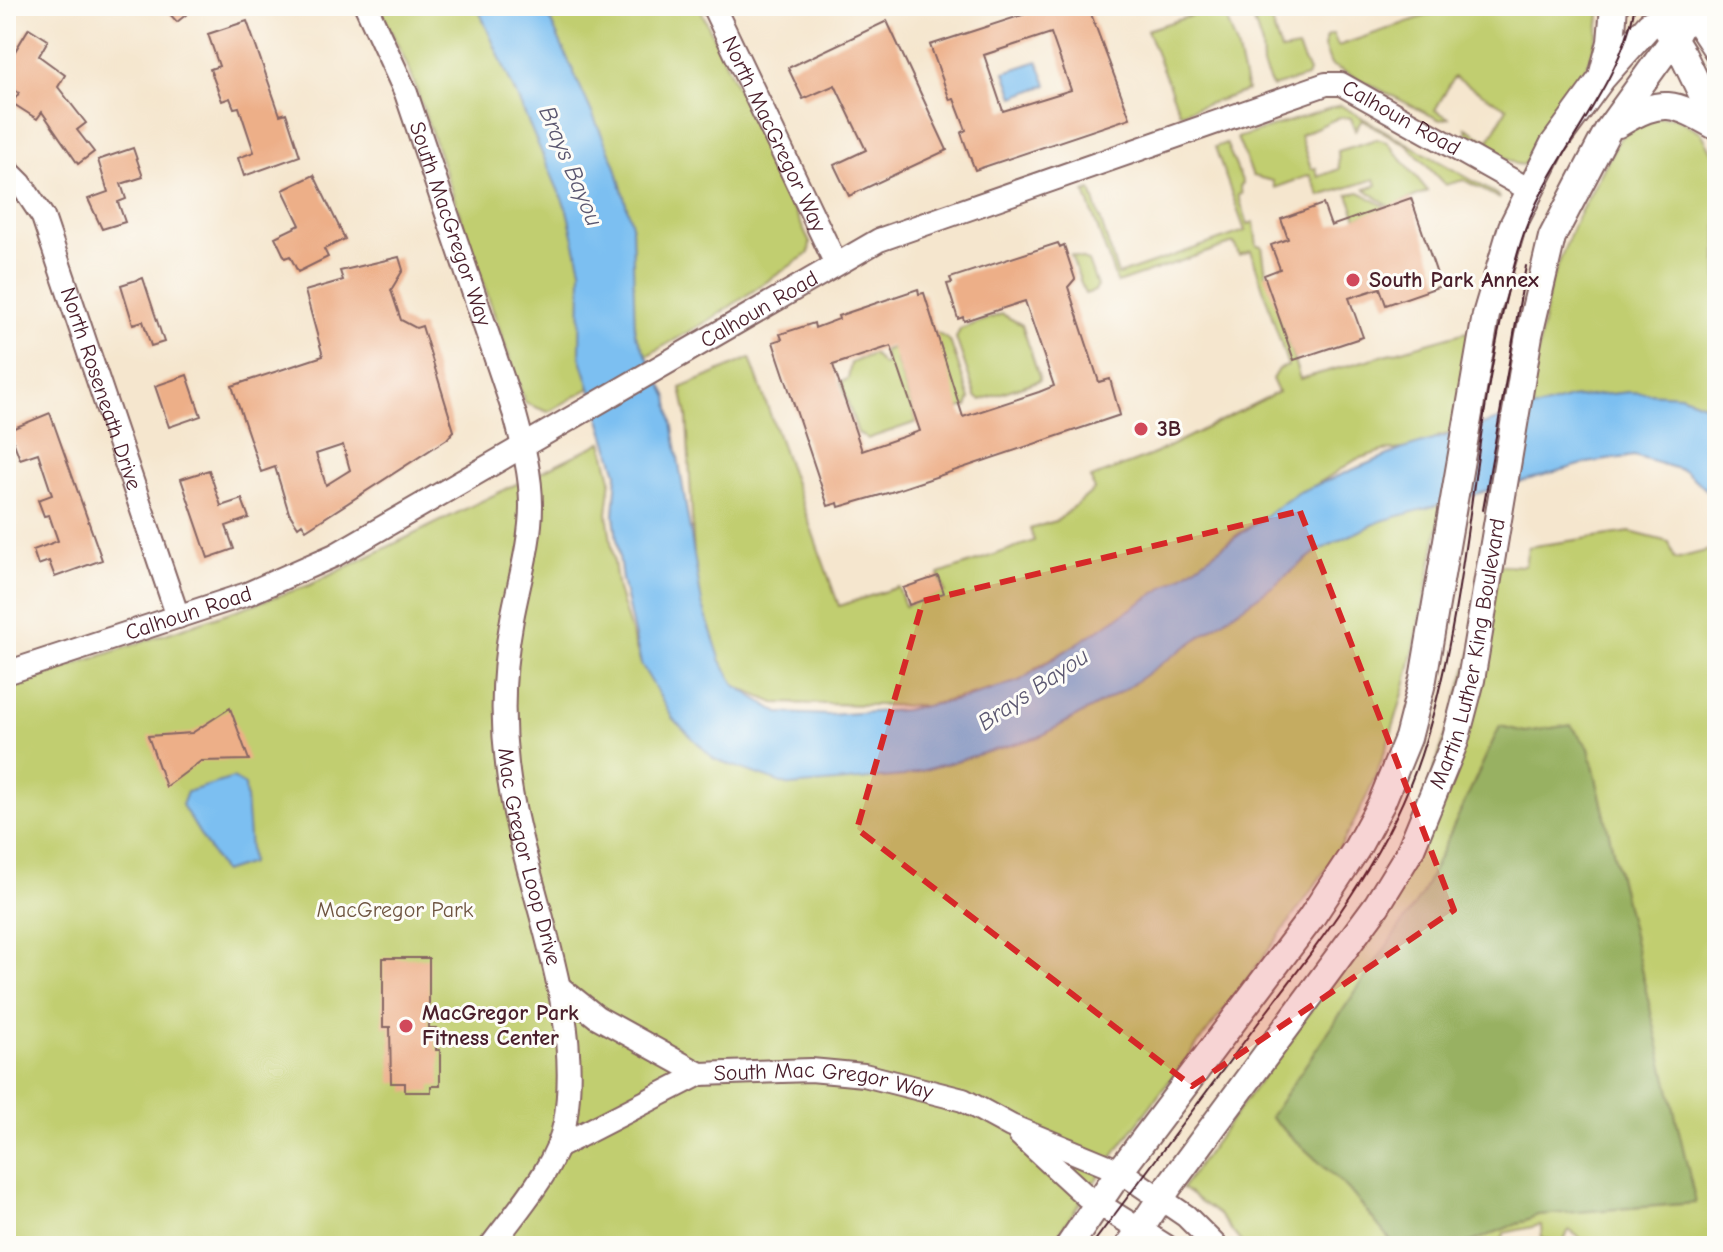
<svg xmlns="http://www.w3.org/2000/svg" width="1723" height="1252" font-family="'Comic Neue',sans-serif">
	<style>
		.green { fill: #c1ce70; stroke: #86764e; stroke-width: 2 }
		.forest { fill: #98b162; stroke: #716846; stroke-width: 2 }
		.water { fill: #7bbff1; stroke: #626f8e; stroke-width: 2 }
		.building { fill: #edaf88; fill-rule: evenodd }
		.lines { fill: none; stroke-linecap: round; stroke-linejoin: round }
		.minor-casing { stroke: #866564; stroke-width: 26 }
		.major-casing { stroke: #866564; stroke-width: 30 }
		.minor { stroke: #fff; stroke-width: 22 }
		.major { stroke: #fff; stroke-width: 26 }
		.tram { stroke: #4a1f2b; stroke-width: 2 }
		.marked { fill: #d62828; fill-opacity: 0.2; stroke: #d62828; stroke-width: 6; stroke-dasharray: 16 10; stroke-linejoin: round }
		.poi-dot { fill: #d1495b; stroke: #fdfcf7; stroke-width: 3 }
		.labels { text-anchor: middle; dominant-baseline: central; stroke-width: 6; stroke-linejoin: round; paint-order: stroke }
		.street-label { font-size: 22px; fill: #4a1f2b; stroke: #fdfcf7 }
		.poi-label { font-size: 22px; font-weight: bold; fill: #4a1f2b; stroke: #fdfcf7; text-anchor: start }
		.park-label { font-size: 22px; fill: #6e5440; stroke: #fdfcf7 }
		.water-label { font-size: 24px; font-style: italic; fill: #5b5770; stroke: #fdfcf7 }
	</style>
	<rect width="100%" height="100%" fill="#fdfcf7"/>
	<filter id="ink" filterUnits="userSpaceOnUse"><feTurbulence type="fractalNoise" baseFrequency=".0125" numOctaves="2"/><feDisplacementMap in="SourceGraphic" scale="16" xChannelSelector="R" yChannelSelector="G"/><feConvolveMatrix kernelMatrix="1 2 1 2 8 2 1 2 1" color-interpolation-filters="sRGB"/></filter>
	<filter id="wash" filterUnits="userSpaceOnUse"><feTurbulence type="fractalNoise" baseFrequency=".006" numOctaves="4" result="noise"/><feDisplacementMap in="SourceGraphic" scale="32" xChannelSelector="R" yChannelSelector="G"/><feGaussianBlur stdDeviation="1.8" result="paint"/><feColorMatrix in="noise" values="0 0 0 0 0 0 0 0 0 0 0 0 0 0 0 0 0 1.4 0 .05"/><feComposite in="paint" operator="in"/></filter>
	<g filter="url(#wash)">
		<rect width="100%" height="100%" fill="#f5e6ce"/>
		<path class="green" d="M379 6H699L810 243 809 253 713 318 548 412 525 403 410 71Z
			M1222 6 1237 47 1247 91 1180 113 1147 30Z
			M1249 6H1266L1281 51 1298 48 1309 72 1307 77 1272 87 1263 66 1262 46Z
			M1454 6H1600C1602 65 1555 117 1524 165L1516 164 1468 137 1466 128 1489 141 1507 108 1454 77 1435 110 1449 118 1440 120 1331 65 1324 47 1327 37 1333 34 1338 46Z
			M1340 105 1496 194 1500 199 1464 180 1445 185 1408 146 1362 120 1355 130 1351 118 1340 117 1300 135 1311 169 1316 168 1318 177 1339 169 1338 151 1377 139 1387 142 1428 191 1390 207 1365 189 1377 185 1375 179 1320 196 1310 175 1275 188 1273 181 1253 176 1237 138Z
			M1674 117 1701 132 1717 161V409L1680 395 1527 411 1550 285 1576 220 1620 138 1643 119Z
			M1226 143 1243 183 1240 186 1242 194 1238 195 1248 224 1254 222 1257 246H1262L1266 274 1300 379 1466 332 1473 336 1455 432 1437 437 1424 447 1383 451 1357 459 1238 534 1163 593 1036 668 1021 682 925 706 774 703 737 687 709 648 696 599 687 416 681 388 750 358 839 606 898 587 905 606 945 592 939 574 1034 541 1030 529 1058 520 1094 490 1091 478 1152 455 1278 392 1272 379 1278 369 1288 366 1251 251 1239 255 1234 243 1117 283 1085 192 1091 190 1118 275 1245 231 1215 147Z
			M1360 192 1384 206 1385 208 1357 218 1348 194Z
			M1071 255 1088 261 1097 286 1095 291 1085 294Z
			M1002 314 1022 325 1040 380 981 400 976 397 956 338 960 329Z
			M937 333 950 341 970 399 967 406 950 411 923 338Z
			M903 344 896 360 917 422 867 439 858 433 841 382 848 379 851 363 873 354 883 365 887 364 883 351Z
			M602 442 611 479 607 513 618 590 641 664 904 776 1039 737 1124 690 1317 551 1381 521 1443 502C1424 598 1410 698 1370 789 1345 847 1307 897 1270 948 1197 1048 1118 1142 1051 1246H6V688L310 585Z
			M1630 532 1669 542 1675 559 1717 548V1246H1591L1569 1230 1563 1242 1542 1239 1541 1225 1504 1233 1501 1246H1244L1219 1215 1182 1188 1394 895 1500 565 1525 566 1528 547Z"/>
		<path class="forest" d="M1571 725 1589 748 1696 1203 1538 1215 1462 1246H1395L1349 1190 1270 1117 1422 894 1500 726 1525 732Z"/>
		<path class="water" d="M477 6H544L615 164 632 225 635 333 668 397 702 603 721 661 736 686 779 713 828 715 904 710 963 699 1019 681 1185 574 1297 493 1403 449 1570 398 1629 392 1680 395 1717 409V499L1685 471 1634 456 1587 463 1381 521 1317 551 1273 586 1124 690 1039 737 904 776 790 786 714 759 673 719 641 664 622 580 614 515 617 473 580 356 581 269 567 210Z
			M1038 61 1047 85 1014 97 1005 72Z
			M233 778 245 785 251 863 223 872 182 805 187 792Z"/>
		<g id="blocks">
			<path class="building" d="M175 6H197L177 22 168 12Z
				M1050 6H1088L1130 118 975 170 961 133 966 130 954 99 950 100 930 45ZM1051 33 1071 90 1003 111 984 55Z
				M247 21 280 115 286 113 300 156 244 176 238 158 254 152 239 107 234 108 230 98 222 101 210 69 219 66 208 34Z
				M887 21 947 150 849 196 834 165 866 150 835 85 803 99 788 68Z
				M29 28 48 40 39 56 65 75 58 87 86 123 77 130 94 152 78 164 42 112 37 119 12 103 19 93 6 85V66Z
				M133 148 143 177 121 184 126 199 118 202 125 222 102 229 88 199 108 192 98 160Z
				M314 175 345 239 324 249 328 257 298 272 290 256 285 258 275 237 300 225 283 190Z
				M1411 198 1441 286 1386 305 1380 288 1349 298 1363 337 1294 360 1264 275 1280 269 1271 245 1288 239 1281 219 1323 204 1331 226Z
				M1058 243 1060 247 1064 245 1075 279 1068 287 1099 382 1110 379 1120 415 891 492 839 507 838 503 828 506 773 342 782 339 780 334 814 323 815 328 839 319 838 316 918 289 919 294 924 293 963 417 1039 392 1054 386 1025 301 964 321 963 317 958 319 947 284 952 283 950 278ZM891 346 920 431 862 451 833 365Z
				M399 257 403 270 391 290 401 320 416 328 422 326 454 431 447 439 306 530 302 524 298 527 289 513 275 467 261 472 232 386 323 356 305 291 343 280 340 271ZM343 445 350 470 326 485 316 454Z
				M143 278 164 342 151 346 143 321 133 324 121 285Z
				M187 375 201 416 169 427 155 386Z
				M50 413 102 560 55 577 49 561 38 565 33 550 58 541 49 515 44 516 38 500 52 495 38 453 20 459 9 430Z
				M209 470 221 506 242 499 249 518 226 526 234 549 208 558 181 479Z
				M938 576 944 593 909 605 903 588Z
				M230 708 249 760 201 761 166 787 148 736 192 733Z
				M383 958H429V1028H436V1050H440V1086H431V1092H405V1083H391L390 1027H383Z"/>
		</g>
	</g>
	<g filter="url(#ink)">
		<use href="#blocks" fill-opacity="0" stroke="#866564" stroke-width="2"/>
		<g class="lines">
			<defs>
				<g id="minor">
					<path id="s1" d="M366 6 406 93 515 415C523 444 531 475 531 505 531 543 519 581 512 619 503 667 501 715 507 764 520 882 585 1001 565 1122 557 1167 518 1209 491 1246"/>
					<path id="s2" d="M713 6 836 264"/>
					<path id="s3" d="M6 169 21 184 43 217 178 617"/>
					<path id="s4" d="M6 673 247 594 335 555 879 240 1326 84H1341L1528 189"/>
					<path id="s5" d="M558 986 597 1017 700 1074 811 1070 864 1075 963 1100 1011 1126 1120 1171 1186 1216 1216 1246"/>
					<path d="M1020 1135 1086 1196 1166 1246"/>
					<path d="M560 1146 700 1074"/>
				</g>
				<g id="major">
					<path d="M1688 6 1717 50"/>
					<path d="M1665 26 1683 55 1717 125"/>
					<path d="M1603 73 1611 42 1614 6"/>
					<path d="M1618 124C1663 97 1673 102 1717 127"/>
					<path d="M1069 1246 1120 1171 1311 918 1357 848 1381 804 1408 738 1423 679 1486 315 1512 227 1553 145 1602 78 1650 24 1690 8"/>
					<path id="s6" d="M1129 1246 1169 1186 1377 905 1410 851 1455 741 1471 680 1529 335 1552 237 1608 130 1673 40 1690 8"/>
				</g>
			</defs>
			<use href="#minor" class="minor-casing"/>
			<use href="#major" class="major-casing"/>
			<use href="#minor" class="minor"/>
			<use href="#major" class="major"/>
			<path class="tram" d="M1483 510 1526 266
				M1091 1246C1144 1176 1196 1105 1249 1035 1319 943 1393 852 1426 739 1474 578 1472 404 1521 242 1547 158 1618 94 1635 6"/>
		</g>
	</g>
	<path class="marked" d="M1300 511 1454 910 1192 1086 857 829 923 601Z"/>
	<g class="poi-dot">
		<circle cx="1353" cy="280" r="8"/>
		<circle cx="1141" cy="429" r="8"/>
		<circle cx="406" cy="1026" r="8"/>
	</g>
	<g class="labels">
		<g class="street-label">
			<text stroke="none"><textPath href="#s4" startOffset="1536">Calhoun Road</textPath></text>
			<text stroke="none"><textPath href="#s2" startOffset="142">North MacGregor Way</textPath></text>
			<text stroke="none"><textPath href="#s1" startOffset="234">South MacGregor Way</textPath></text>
			<text stroke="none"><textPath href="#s4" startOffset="840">Calhoun Road</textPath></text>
			<text stroke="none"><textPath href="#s3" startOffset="242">North Roseneath Drive</textPath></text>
			<text stroke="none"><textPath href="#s4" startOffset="192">Calhoun Road</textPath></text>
			<text stroke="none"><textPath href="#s6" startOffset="692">Martin Luther King Boulevard</textPath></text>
			<text stroke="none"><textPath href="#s1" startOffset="884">Mac Gregor Loop Drive</textPath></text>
			<text stroke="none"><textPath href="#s5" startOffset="292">South Mac Gregor Way</textPath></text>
		</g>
		<g class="poi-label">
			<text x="1369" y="280">South Park Annex</text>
			<text x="1157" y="429">3B</text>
			<text x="422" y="1013">MacGregor Park<tspan x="422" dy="25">Fitness Center</tspan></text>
		</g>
		<g class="park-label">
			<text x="395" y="910">MacGregor Park</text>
		</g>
		<g class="water-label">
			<text transform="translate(571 166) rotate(67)">Brays Bayou</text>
			<text transform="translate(1033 689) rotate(-34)">Brays Bayou</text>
		</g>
	</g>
	<rect width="1723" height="1252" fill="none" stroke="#fdfcf7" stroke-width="32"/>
</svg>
